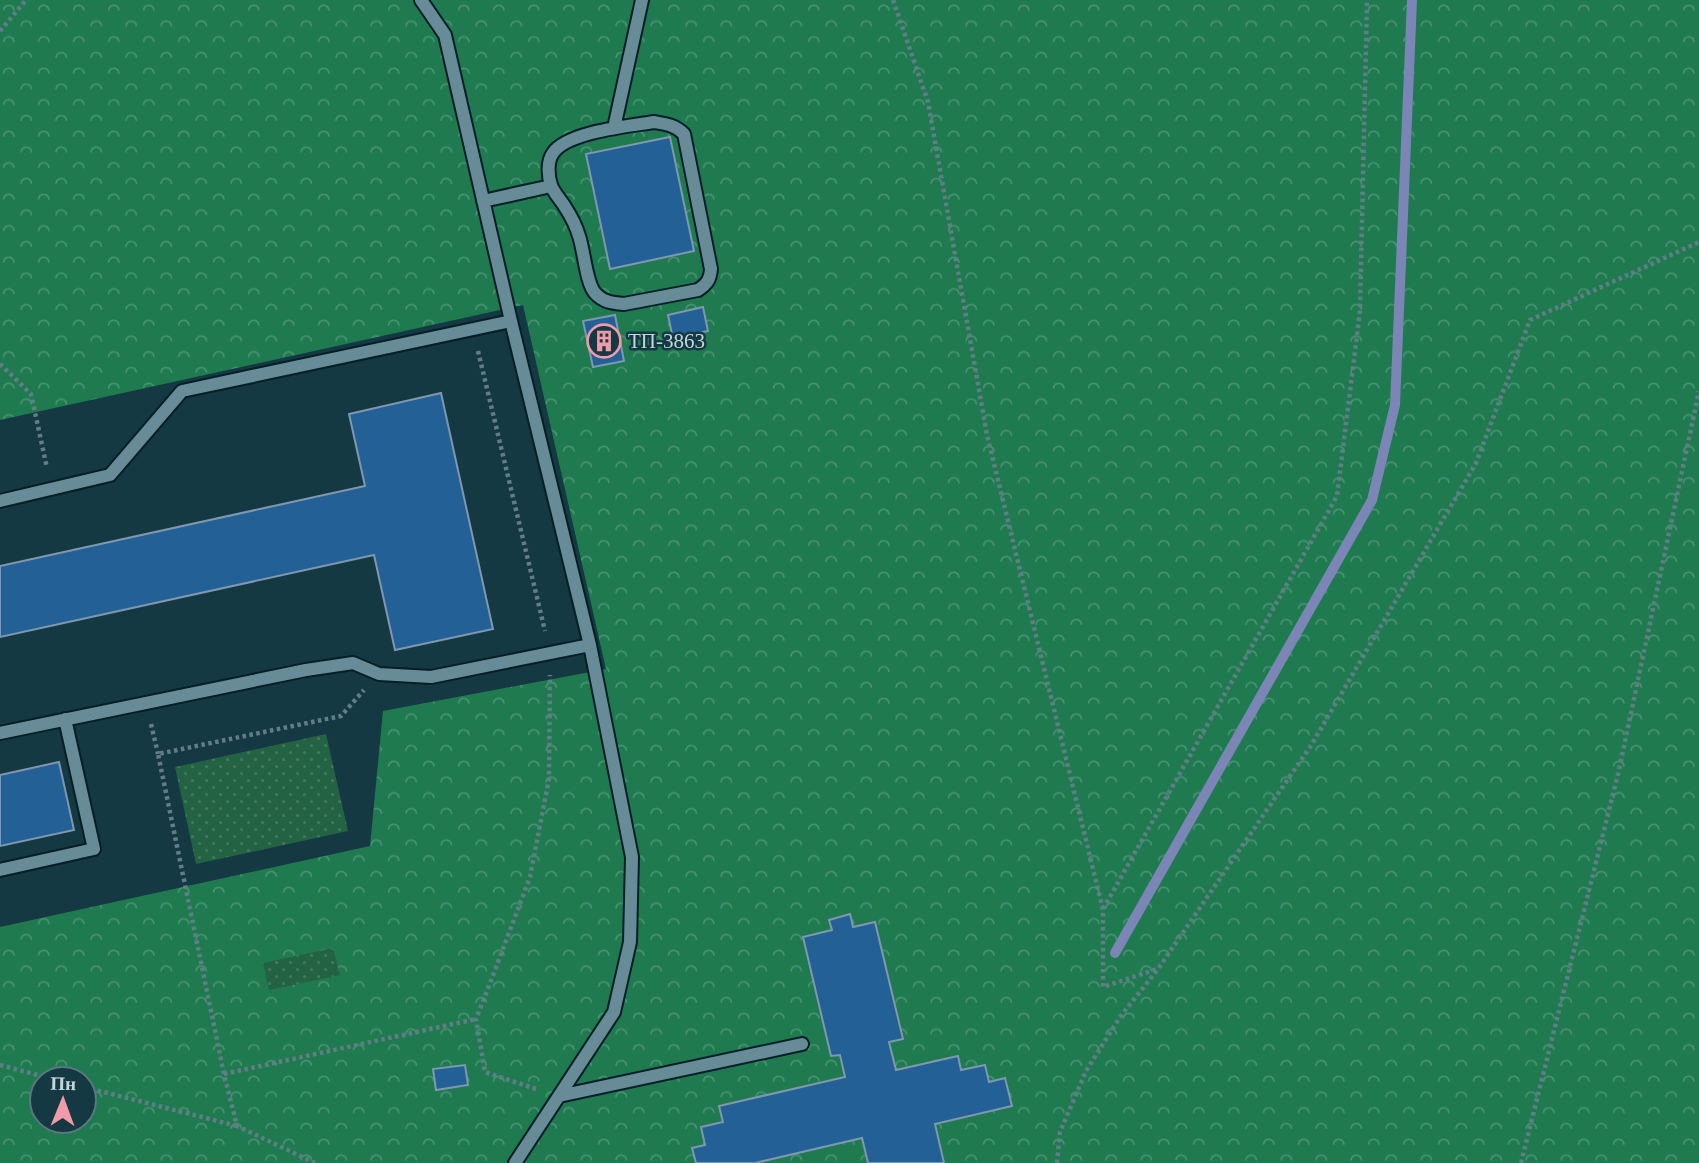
<svg xmlns="http://www.w3.org/2000/svg" width="1699" height="1163" font-family="Georgia,serif">
	<style>
		.forest { fill: url(#forest-crowns); fill-rule: evenodd }
		.park { fill: url(#park-dots) }
		.lines { fill: none; stroke-linecap: round; stroke-linejoin: round }
		.stream { stroke: #7b85b6; stroke-width: 10 }
		.building { fill: #226095; stroke: #7f97af; stroke-width: 2 }
		.minor-casing { stroke: #041f26; stroke-width: 16 }
		.path { stroke: #617e86; stroke-width: 4.5; stroke-dasharray: 3.5 3.5; stroke-linecap: butt }
		.minor { stroke: #678c98; stroke-width: 12 }
		.labels { text-anchor: middle; dominant-baseline: central; stroke-width: 5; stroke-linejoin: round; paint-order: stroke }
		.poi-label { font-size: 21px; fill: #c3d6dc; stroke: #143942; text-anchor: start }
	</style>
	<defs>
		<pattern id="forest-crowns" width="20" height="18" patternUnits="userSpaceOnUse" patternTransform="scale(1.75)"><rect width="20" height="18" fill="#1f7a50"/><path d="M2 6a3 3 0 1 1 6 0M12 15a3 3 0 1 1 6 0" fill="none" stroke="#489271"/></pattern>
		<pattern id="park-dots" width="8" height="8" patternUnits="userSpaceOnUse" patternTransform="scale(1.75)"><rect width="8" height="8" fill="#236243"/><path d="M2 2h.1M6 6h.1" fill="none" stroke="#41785e" stroke-width="1.8" stroke-linecap="round"/></pattern>
	</defs>
	<rect width="100%" height="100%" fill="#143942"/>
	<path class="forest" d="M0 0H1699V1163H0V927L370 846 383 711 606 669 523 305 0 420ZM42 1079H84V1121H42Z"/>
	<path class="park" d="M326 734 348 831 196 864 175 767Z
		M333 948 340 975 269 990 263 963Z"/>
	<g class="lines">
		<path class="stream" d="M1115 953 1372 500 1395 405 1412 0"/>
	</g>
	<path class="building" d="M670 137 694 251 610 269 586 154Z
		M703 307 708 331 673 339 668 315Z
		M615 315 624 361 593 367 583 321Z
		M441 393 493 629 395 650 374 555 0 637V566L365 486 349 414Z
		M59 762 74 830 0 846V775Z
		M850 914 853 927 875 922 903 1039 889 1042 896 1070 958 1056 961 1070 985 1065 989 1082 1005 1078 1012 1106 935 1124 944 1163H868L862 1138 755 1163H696L692 1148 705 1145 701 1127 723 1122 719 1106 845 1077 840 1055 831 1056 803 937 832 930 829 920Z
		M465 1065 468 1085 436 1090 433 1069Z"/>
	<g class="lines">
		<defs>
			<path id="minor" d="M421 0 445 35 511 321 590 645 632 857 630 942 614 1012 515 1163
				M654 122C666 124 675 125 684 134L711 269C710 280 707 284 698 290L624 304C612 303 603 302 595 293 586 283 584 250 579 236 576 226 571 216 565 207 561 200 553 192 551 185 548 176 547 161 553 153 567 132 629 126 654 122Z
				M614 128 642 0
				M483 201 551 186
				M0 501 110 475 182 391 511 321
				M0 733 306 670 353 663 379 674 431 677 590 645
				M0 870 94 849 65 719
				M559 1096 802 1044"/>
		</defs>
		<use href="#minor" class="minor-casing"/>
		<path class="path" d="M893 0 928 102 987 435 1103 910V987L1157 969
			M0 31 26 0
			M478 351 545 631
			M0 364 31 394 47 468
			M151 724 158 754
			M1103 909 1337 496 1360 311 1367 0
			M0 1065 53 1079
			M224 1074 476 1019
			M84 1087 237 1126
			M536 1089 485 1072 476 1019 492 978 530 877 549 779 550 675
			M315 1163 237 1126 224 1074 158 754 341 716 364 690
			M1057 1163 1060 1132 1086 1071 1120 1017 1158 969 1312 744 1476 463 1530 320 1699 242
			M1521 1163 1619 770 1699 391"/>
		<use href="#minor" class="minor"/>
	</g>
	<defs>
		<symbol id="building-ring" viewBox="-11 -11 22 22"><circle r="9.5" fill="#143942" stroke="#f39aa9" stroke-width="1.5"/><path d="M-4-6H4V6H1V3H-1V6H-4ZM-2.5-4.3h1.7v1.8h-1.7ZM.8-4.3h1.7v1.8H.8ZM-2.5-1h1.7V.8h-1.7ZM.8-1h1.7V.8H.8Z" fill="#f39aa9"/></symbol>
	</defs>
	<g fill-rule="evenodd">
		<use href="#building-ring" x="585" y="322" width="38" height="38"/>
	</g>
	<g class="labels">
		<g class="poi-label">
			<text x="628" y="341">ТП-3863</text>
		</g>
	</g>
	<g transform="translate(63 1100) rotate(1)"><circle r="33" fill="#143942" stroke="#5a7880" stroke-width="2"/>
	<path d="M0-5L12 26L0 18L-12 26Z" fill="#f39aa9"/>
	<text y="-10" font-size="19" font-weight="bold" text-anchor="middle" fill="#c3d6dc">Пн</text>
	</g>
</svg>
